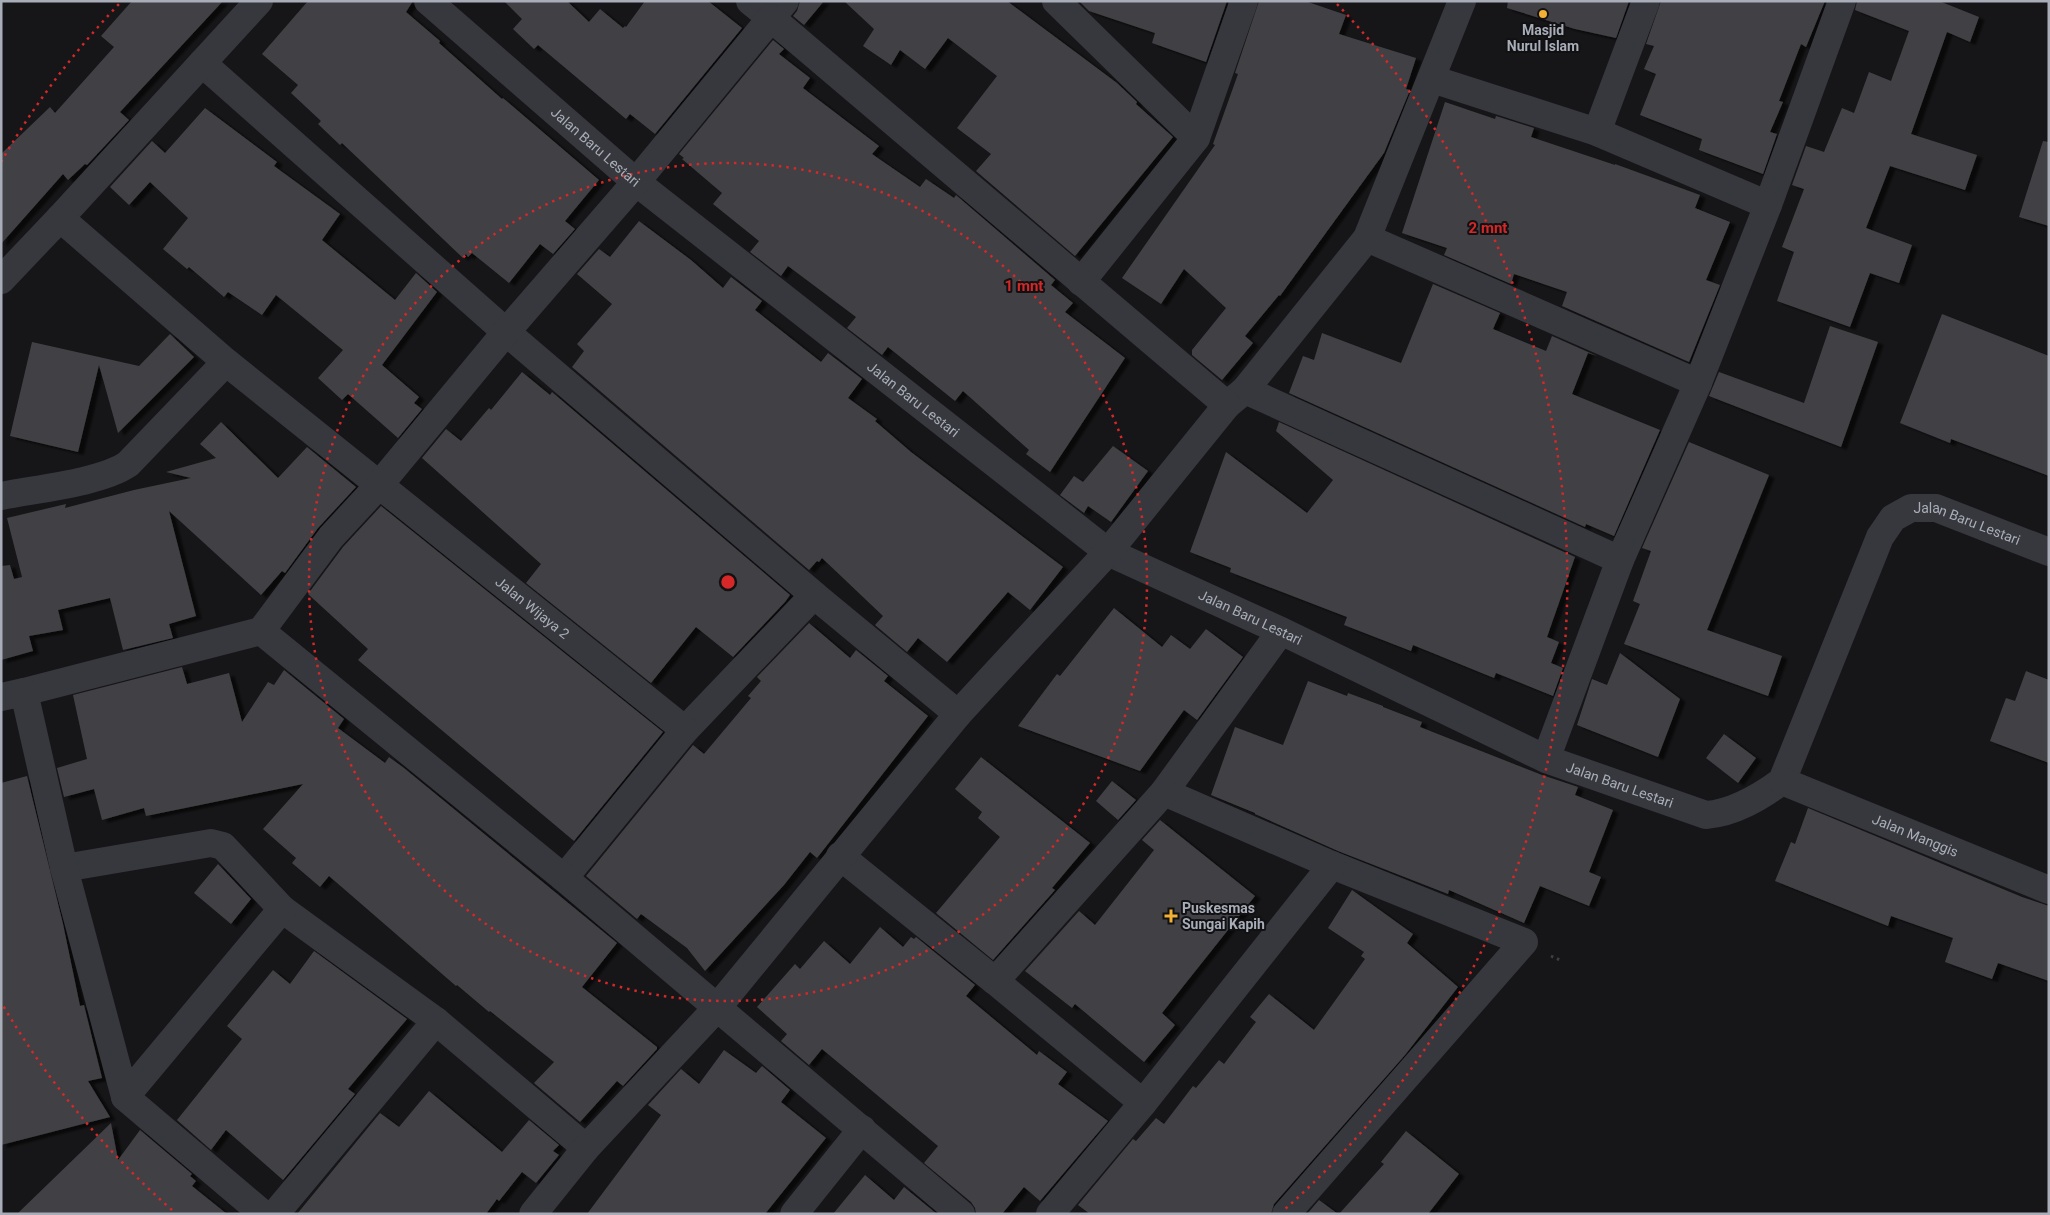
<svg xmlns="http://www.w3.org/2000/svg" width="2050" height="1215" font-family="Roboto,sans-serif">
	<style>
		.building { fill: #404145; filter: url(#shadow) }
		.lines { fill: none; stroke-linecap: round; stroke-linejoin: round }
		.path { stroke: #3d3f44; stroke-width: 3; stroke-dasharray: 2.5 4; stroke-linecap: butt }
		.street { stroke: #37383d; stroke-width: 28 }
		.ring { fill: none; stroke: #d62828; stroke-width: 2.5; stroke-dasharray: 2.5 5 }
		.poi-dot { fill: #f2b134; stroke: #111113; stroke-width: 2 }
		.labels { text-anchor: middle; dominant-baseline: central; stroke-width: 4; stroke-linejoin: round; paint-order: stroke }
		.poi-label { font-size: 14px; font-weight: bold; fill: #a8adb8; stroke: #111113 }
		.street-label { font-size: 14px; fill: #a8adb8; stroke: #111113 }
		.centre { fill: #d62828; stroke: #111113; stroke-width: 2.5 }
		.ring-label { font-size: 15px; text-anchor: middle; font-weight: bold; fill: #d62828; stroke: #111113; stroke-width: 4; stroke-linejoin: round; paint-order: stroke }
	</style>
	<defs>
		<filter id="shadow"><feDropShadow dx="5.5" dy="3" stdDeviation="1" flood-color="#0009"/></filter>
	</defs>
	<rect width="100%" height="100%" fill="#161618"/>
	<path class="building" d="M132 1H223L120 112 129 120 87 165 85 164 68 180 63 174 1 244V154L50 107 55 113 114 47 101 36Z
		M308 1H413L406 12 440 41 439 43 502 99 503 98 599 180 565 221 575 229 553 254 540 244 509 283 472 253 468 257 466 254 463 258 342 143 340 145 318 124 321 121 291 93 298 85 262 54Z
		M504 1H567L589 22 600 9 623 28 625 26 626 27 645 1H708L742 28 655 134 630 114 626 119 538 45 534 49 513 29 522 19Z
		M800 1H824L804 25 793 16 797 11Z
		M844 1H1007L1117 83 1137 102 1136 104 1173 137 1075 256 976 171 991 154 957 128 997 76 948 38 925 69 900 50 891 65 863 46 874 29Z
		M1079 1H1227L1206 62 1152 43 1155 33 1089 11Z
		M1259 1H1305L1346 15 1339 34 1416 58 1406 89 1410 90 1384 153 1280 296 1279 295 1245 336 1253 343 1222 380 1192 355V350L1226 308 1184 269 1161 304 1122 278 1215 145 1213 144 1238 74 1235 73Z
		M1508 1H1629L1616 38 1575 29 1507 8Z
		M1661 1H1825L1806 47 1801 44 1779 101 1783 102 1770 132 1777 134 1763 174 1699 150 1702 139 1640 115 1656 74 1644 69 1654 46 1646 44Z
		M1857 1H1939L1979 17 1970 42 1947 32 1911 134 1977 155 1965 190 1890 166 1866 228 1912 245 1899 283 1870 273 1850 327 1777 301 1794 252 1782 247 1804 189 1792 185 1806 146 1824 152 1842 108 1854 113 1869 72 1891 81 1909 31 1855 10Z
		M773 40 784 49 779 54 810 78 803 88 879 146 872 154 920 187 926 179 954 198 956 195 1055 280 1051 285 1073 303 1065 312 1125 358 1050 472 1026 454 1029 450 963 391 955 401 888 347 882 355 847 328 856 317 788 266 781 276 750 252 759 241 713 204 722 193 682 159 684 158 679 154Z
		M1445 102 1495 119 1496 116 1534 128 1531 137 1615 165V164L1700 195 1695 208 1730 222 1706 280 1720 285 1689 362 1562 306 1567 292 1514 274 1511 284 1444 255 1447 248 1402 233Z
		M205 108 277 162 274 166 340 214 322 240 395 300 416 273 437 292 382 365 419 397 414 403 422 409 398 438 348 394 342 400 318 378 343 350 276 295 262 315 228 292 224 297 189 267 187 269 163 249 188 218 150 182 129 205 110 187 152 141 165 153Z
		M2043 141 2049 142V226L2019 217Z
		M639 221 691 260 723 288 731 277 762 301 755 310 821 362 828 353 862 379 848 398 877 419 875 421 911 452 1063 567 1030 610 1008 592 947 662 918 638 907 652 875 625 883 616 822 558 819 562 817 561 809 570 572 367 584 351 577 344 612 304 577 274 599 249 610 257Z
		M1433 284 1500 313 1493 329 1546 351 1552 336 1597 356 1588 353 1572 394 1660 430 1614 536 1586 524 1585 527 1289 393 1303 356 1314 360 1322 333 1401 363Z
		M1942 314 2049 356V476L1951 439 1950 443 1900 423Z
		M1830 326 1878 342 1841 447 1709 396 1719 372 1804 403Z
		M170 334 194 357 118 433 99 365 78 452 10 436 32 342 139 366Z
		M522 372 550 395 552 392 790 595 785 602 733 657 696 627 651 683 526 583 541 564 422 458 446 429 461 441 489 408 491 410Z
		M221 422 278 478 307 447 356 487 318 528 285 573 282 571 261 595 169 511 196 616 169 624 173 638 123 650 110 598 58 610 63 630 29 636 33 651 1 660V566L10 565 14 579 22 577 7 518 66 504 65 508 134 490 191 478 166 472 216 458 200 444Z
		M1279 422 1575 557 1547 637 1559 642 1551 663 1563 668 1553 696 1496 673 1494 678 1413 645 1411 651 1344 625 1347 617 1230 572 1231 568 1190 552 1226 452 1307 513 1333 480 1276 431Z
		M1689 442 1769 475 1707 630 1782 656 1768 696 1624 644 1640 604 1633 601 1651 551 1642 548Z
		M1113 446 1148 471 1111 522 1088 506 1084 513 1060 495 1074 476 1083 482Z
		M381 506 663 732 574 841 358 660 368 649 308 594 343 547Z
		M1114 608 1162 647 1171 635 1190 649 1206 629 1243 657 1197 720 1184 710 1140 771 1018 726 1057 674 1060 676Z
		M809 623 850 658 856 650 888 676 884 681 928 716 817 858 810 852 784 885 705 971 687 948 641 914 637 919 586 876 693 745 704 754 751 698 748 696 761 681 757 677Z
		M1620 653 1680 699 1658 757 1577 725 1592 679 1607 685Z
		M182 667 187 684 229 673 242 722 268 682 274 685 284 670 344 719 338 728 385 763 389 757 404 768 617 943 582 987 657 1047V1049L623 1086 617 1081 580 1122 534 1083 554 1062 490 1011 489 1012 457 985 456 986 329 876 320 887 292 863 296 858 263 829 303 784 146 816 144 808 102 820 94 789 64 797 57 768 87 759 73 695Z
		M2026 671 2049 680V763L1990 741 2006 698 2015 701Z
		M1308 681 1347 696 1348 693 1383 706V707L1422 722 1420 727 1542 775 1578 787 1575 795 1613 810 1589 872 1601 877 1589 906 1540 886 1524 923 1449 890 1448 894 1338 851 1255 814V813L1211 795 1235 727 1283 745Z
		M1724 734 1756 758 1738 783 1706 758Z
		M981 757 1090 843 1052 888 1055 890 993 960 936 913 1000 837 978 818 982 812 955 789Z
		M27 776 63 924 80 1006 84 1005 102 1078 88 1081 110 1117 1 1145V783Z
		M1112 781 1136 800 1118 820 1096 801Z
		M1808 808 2022 897 2049 906V981L1998 963 1992 979 1945 962 1953 938 1891 916 1888 926 1775 881 1791 842 1795 844Z
		M1160 820 1255 896 1162 1013 1175 1025 1144 1062 1075 1004 1072 1008 1025 971 1079 911 1095 925 1154 850 1142 840Z
		M218 864 251 899 231 924 194 893Z
		M1352 890 1413 934 1407 943 1458 987 1405 1055 1274 1204 1271 1214H1090L1078 1205 1133 1139 1136 1141 1156 1118 1164 1124 1193 1086 1196 1088 1219 1060 1224 1064 1256 1022 1250 1017 1269 994 1314 1030 1365 959 1361 956 1364 952 1328 928Z
		M880 927 903 947 911 937 914 939 916 937 975 985 966 996 1037 1055 1039 1051 1067 1072 1058 1084 1108 1121 1040 1201 1024 1187 1002 1214H976L975 1208 971 1202 924 1163 938 1146 822 1049 809 1065 781 1041 787 1034 757 1007 795 964 800 969 824 941 850 964Z
		M314 951 407 1019 348 1089 355 1094 283 1180 226 1130 211 1150 177 1120 242 1039 227 1026 273 970 290 984Z
		M724 1050 756 1073 762 1066 790 1090 781 1102 826 1138 765 1214H587L661 1115 648 1105 681 1069 699 1084Z
		M429 1091 502 1152 529 1120 559 1145 553 1151 559 1155 536 1183 522 1172 499 1201 497 1199 486 1214H297L380 1113 399 1127Z
		M111 1123 118 1160 140 1130 192 1174 190 1176 196 1181 192 1186 227 1214H17Z
		M1406 1131 1459 1174 1428 1214H1339L1384 1164 1381 1162Z
		M865 1175 894 1200 904 1187 937 1214H833Z
		M1319 1200 1338 1214H1307Z"/>
	<g class="lines">
		<path class="path" d="M1551 956 1562 961"/>
		<g class="street">
			<path id="s1" d="M428 1 636 182 1108 552 1281 631 1546 759 1706 815C1734 813 1760 797 1782 781L1880 537 1893 518 1911 508H1936L2049 552"/>
			<path d="M750 1 771 18 785 1"/>
			<path d="M1056 1 1196 138 1081 282"/>
			<path d="M1646 1 1597 132 1768 205 1842 1"/>
			<path d="M202 63 506 332 814 595 685 730 564 878"/>
			<path d="M1432 79 1597 132"/>
			<path d="M1196 138 1244 1"/>
			<path d="M60 218 259 1"/>
			<path d="M1367 238 1698 383"/>
			<path id="s2" d="M1 280 60 218 226 362 685 730"/>
			<path d="M1245 390 1620 560"/>
			<path d="M1227 405 1245 390 1367 238 1462 1"/>
			<path d="M1 496C35 489 100 483 128 464L226 362"/>
			<path d="M814 595 958 714"/>
			<path d="M261 631 24 692 64 868 211 843 223 846 282 909 436 1021 586 1148"/>
			<path d="M1281 631 1164 792 1332 865 1524 942 1286 1214"/>
			<path d="M1 697 24 692"/>
			<path d="M1546 759 1620 560 1698 383 1768 205"/>
			<path id="s3" d="M1782 781 2049 890"/>
			<path d="M1164 792 995 981 1143 1103 1332 865"/>
			<path d="M840 856 995 981"/>
			<path d="M64 868 125 1097 282 909"/>
			<path d="M125 1097 263 1214"/>
			<path d="M275 1214 436 1021"/>
			<path d="M533 1214 586 1148 716 1009 958 714 1108 552 1227 405 771 18 636 182 506 332 380 484 331 537 261 631 564 878 961 1214"/>
			<path d="M794 1214 862 1129"/>
			<path d="M1050 1214 1143 1103"/>
		</g>
	</g>
	<g class="ring">
		<circle cx="728" cy="582" r="419"/>
		<path d="M172 1210A839 839 0 0 1 1 1002M1 162A839 839 0 0 1 119 4M1337 4A839 839 0 0 1 1284 1210"/>
	</g>
	<g class="poi-dot">
		<circle cx="1543" cy="14" r="5"/>
		<path d="M1168.5 908.5h5v5h5v5h-5v5h-5v-5h-5v-5h5z"/>
	</g>
	<g class="labels">
		<g class="poi-label">
			<text x="1543" y="30">Masjid<tspan x="1543" dy="16">Nurul Islam</tspan></text>
			<text x="1182" y="908" text-anchor="start">Puskesmas<tspan x="1182" dy="16">Sungai Kapih</tspan></text>
		</g>
		<g class="street-label">
			<text stroke="none"><textPath href="#s1" startOffset="222">Jalan Baru Lestari</textPath></text>
			<text stroke="none"><textPath href="#s1" startOffset="628">Jalan Baru Lestari</textPath></text>
			<text stroke="none"><textPath href="#s1" startOffset="1979">Jalan Baru Lestari</textPath></text>
			<text stroke="none"><textPath href="#s2" startOffset="698">Jalan Wijaya 2</textPath></text>
			<text stroke="none"><textPath href="#s1" startOffset="1032">Jalan Baru Lestari</textPath></text>
			<text stroke="none"><textPath href="#s1" startOffset="1438">Jalan Baru Lestari</textPath></text>
			<text stroke="none"><textPath href="#s3" startOffset="144">Jalan Manggis</textPath></text>
		</g>
	</g>
	<circle cx="728" cy="582" r="8" class="centre"/>
	<g class="ring-label">
		<text x="1488" y="233">2 mnt</text>
		<text x="1024" y="291">1 mnt</text>
	</g>
	<rect width="2050" height="1215" fill="none" stroke="#a8adb8" stroke-width="5"/>
</svg>
